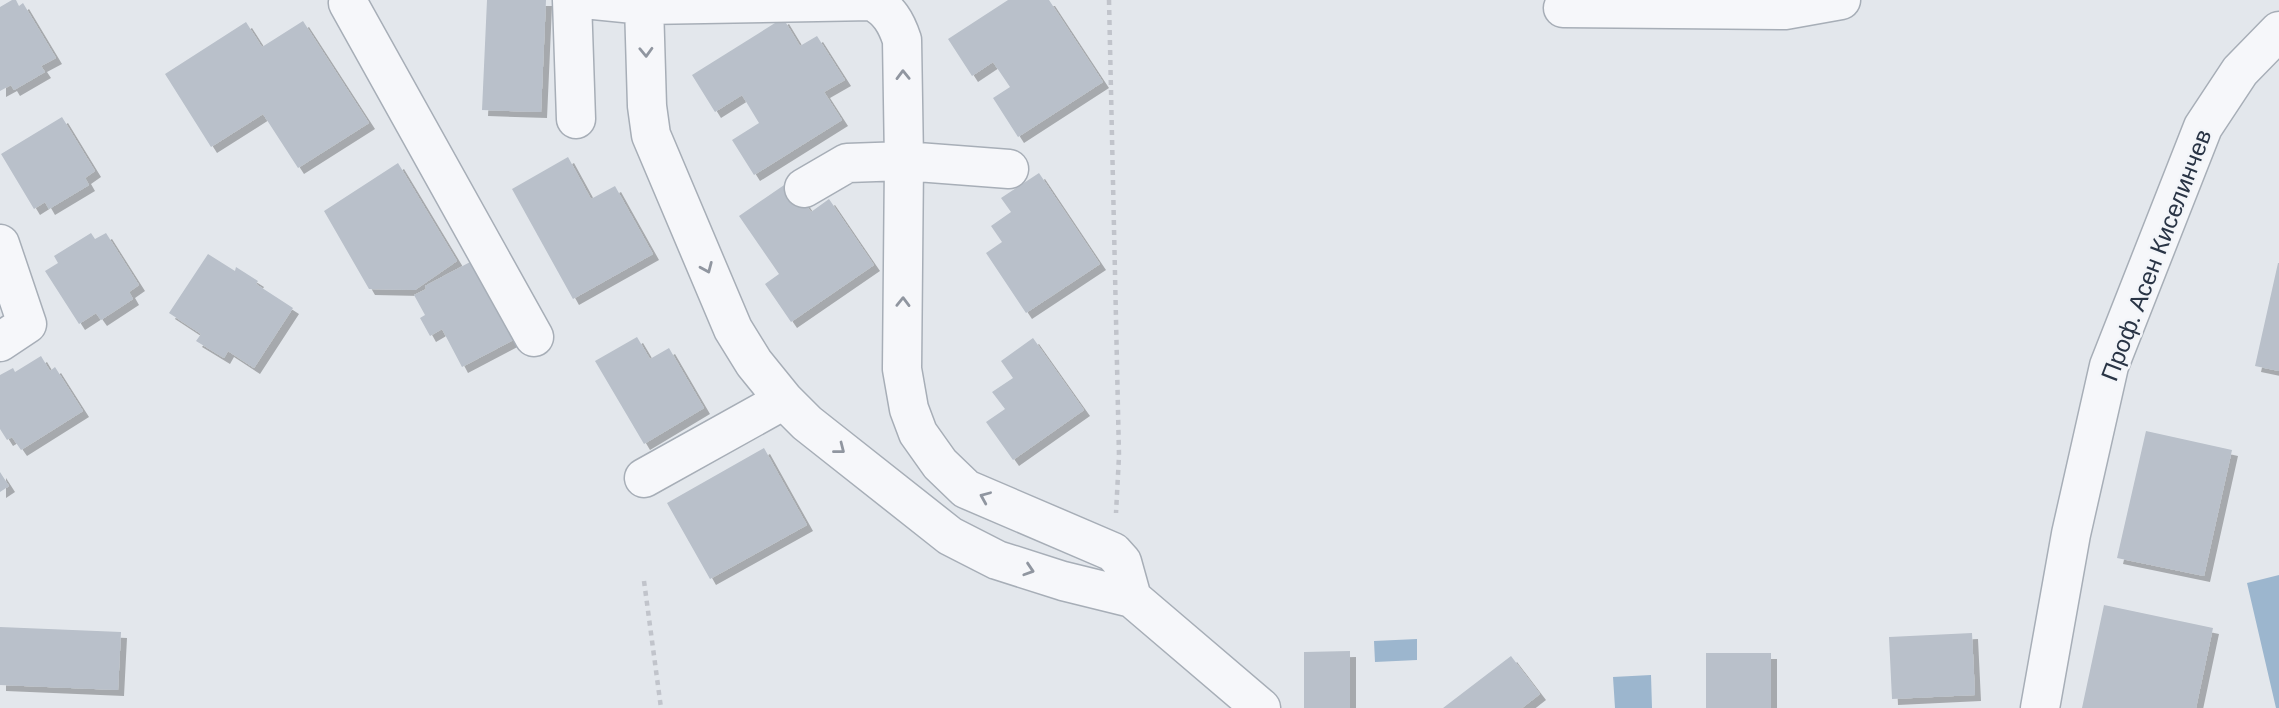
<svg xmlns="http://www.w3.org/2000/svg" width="2279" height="708" font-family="'DM Sans',sans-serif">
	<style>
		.water { fill: #9cb6ce }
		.building { fill: #b9c0ca; filter: url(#shadow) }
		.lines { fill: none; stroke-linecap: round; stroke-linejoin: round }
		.minor-casing { stroke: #a7aeb7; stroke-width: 41 }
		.path { stroke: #c1c4cb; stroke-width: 4.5; stroke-dasharray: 5 5; stroke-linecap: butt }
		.minor { stroke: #f6f7fa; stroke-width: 38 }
		.oneway { stroke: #9096a0 }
		.labels { text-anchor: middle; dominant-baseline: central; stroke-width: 5; stroke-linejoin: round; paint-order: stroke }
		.street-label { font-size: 24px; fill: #293445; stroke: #f3f5f9 }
	</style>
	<defs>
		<filter id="shadow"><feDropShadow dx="6" dy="6" stdDeviation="0" flood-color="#0004"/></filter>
	</defs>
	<rect width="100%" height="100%" fill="#e3e7ec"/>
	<path class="water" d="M2279 575V708H2276L2247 583Z
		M1417 639V660L1375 662 1374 641Z
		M1651 675 1652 708H1615L1613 677Z"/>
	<path class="building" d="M12 0H16L19 6 23 3 56 58 41 66 45 72 14 90 11 85 0 91V7Z
		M487 0H546L541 112 482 110Z
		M1008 0H1049L1103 82 1018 137 993 98 1010 87 993 62 972 76 948 39Z
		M783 18 800 46 817 36 845 80 824 92 842 120 754 175 732 140 759 123 742 95 715 112 692 75Z
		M303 21 369 123 298 168 263 114 211 147 165 74 246 22 262 47Z
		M62 117 95 171 85 178 89 185 49 209 45 202 34 209 1 154Z
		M568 157 591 199 615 186 653 254 573 299 512 189Z
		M398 163 457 261 415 290 369 289 324 211Z
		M1039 173 1100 264 1026 313 986 253 1002 242 991 226 1011 212 1001 198Z
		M790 181 811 212 829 199 874 265 791 322 765 284 779 274 739 216Z
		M91 233 95 239 106 233 139 285 129 292 133 299 101 320 96 313 79 324 45 271 58 263 54 256Z
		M208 254 235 271 236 267 258 281 256 284 293 308 254 368 228 351 224 358 196 341 201 334 169 313Z
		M472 261 519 337 462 367 442 329 430 336 420 318 425 315 414 295 426 289 425 286Z
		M2278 263H2279V371L2255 366Z
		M637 337 650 359 669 348 704 408 644 444 595 361Z
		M1033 338 1084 410 1013 460 986 422 1005 409 992 392 1013 378 1001 361Z
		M41 356 50 371 55 367 83 411 21 450 12 437 7 440 0 429V375L13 368 15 372Z
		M2146 431 2232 450 2204 576 2117 558Z
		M764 448 807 525 710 579 667 503Z
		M0 472 9 486 0 492Z
		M2104 605 2213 628 2196 708H2082Z
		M0 627 121 632 118 690 0 685Z
		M1972 633 1975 695 1892 699 1889 637Z
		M1350 651V708H1304V652Z
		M1706 653H1771V708H1706Z
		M1511 656 1540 694 1522 708H1443Z"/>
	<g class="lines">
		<defs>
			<path id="minor" d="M349 0 348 3 534 337
				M572 0 576 119
				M594 0 644 5
				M1563 8 1785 10 1841 0
				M804 188 847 163 904 161 1009 169
				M0 244 27 324 0 342
				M644 478 784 400
				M1132 598 1122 562 1113 552 966 489 940 464 918 433 909 409 902 369 904 161 902 40C896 22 889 10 872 1L644 5 647 106 651 135 733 329 754 363 784 400 807 423 950 536 997 560 1063 581 1132 598 1261 708
				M2040 708 2071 534 2109 366 2203 127 2240 71 2279 31"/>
		</defs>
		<use href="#minor" class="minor-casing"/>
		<path class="path" d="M1109 0 1119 456 1116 513
			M644 581 661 708"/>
		<use href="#minor" class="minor"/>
	</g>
	<defs><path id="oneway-chevron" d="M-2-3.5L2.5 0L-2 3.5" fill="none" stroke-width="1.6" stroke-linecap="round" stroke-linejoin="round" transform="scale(1.75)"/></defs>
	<g class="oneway">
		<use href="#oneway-chevron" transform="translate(646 52) rotate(88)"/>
		<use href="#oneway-chevron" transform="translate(903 75) rotate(-91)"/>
		<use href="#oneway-chevron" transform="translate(707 268) rotate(67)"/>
		<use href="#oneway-chevron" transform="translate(903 302) rotate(-89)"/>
		<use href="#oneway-chevron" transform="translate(840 449) rotate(38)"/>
		<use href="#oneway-chevron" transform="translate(985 497) rotate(-157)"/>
		<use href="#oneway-chevron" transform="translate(1029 570) rotate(18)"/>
	</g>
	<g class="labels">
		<g class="street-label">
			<text transform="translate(2156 255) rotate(-69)">Проф. Асен Киселинчев</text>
		</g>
	</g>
</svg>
